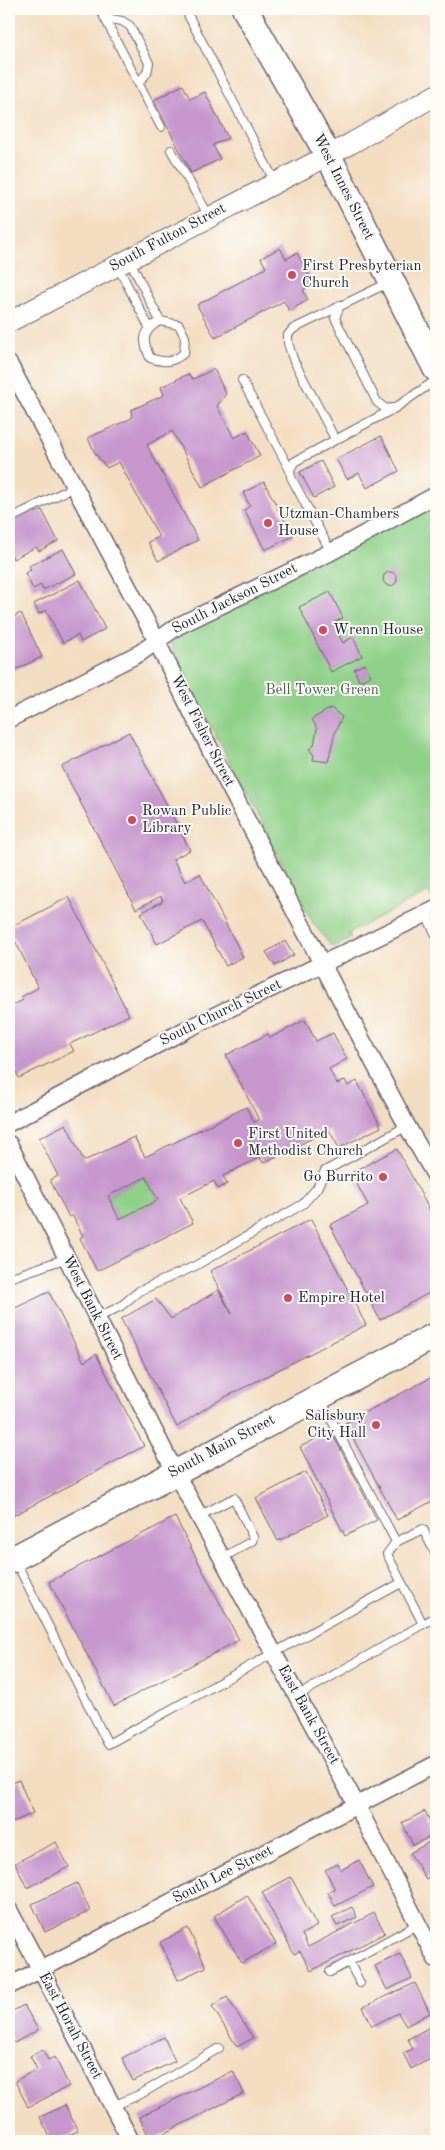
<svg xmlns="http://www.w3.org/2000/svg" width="445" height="2150" font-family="'Old Standard TT',serif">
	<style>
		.green { fill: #8ed088; stroke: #587962 }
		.building { fill: #c696cd; fill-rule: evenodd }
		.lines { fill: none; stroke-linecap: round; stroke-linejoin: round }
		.service-casing { stroke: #6b636a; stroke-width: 10 }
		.minor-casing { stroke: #6b636a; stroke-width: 19 }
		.tertiary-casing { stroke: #6b636a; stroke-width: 22 }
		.primary-casing { stroke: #6b636a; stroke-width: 28 }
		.service { stroke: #fff; stroke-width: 8 }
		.minor { stroke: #fff; stroke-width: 16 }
		.tertiary { stroke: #fff; stroke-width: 20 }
		.primary { stroke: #fff; stroke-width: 25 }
		.poi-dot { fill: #d1495b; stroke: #fdfcf7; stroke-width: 2 }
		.labels { text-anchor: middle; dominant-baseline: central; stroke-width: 4; stroke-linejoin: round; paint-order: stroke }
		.street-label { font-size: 15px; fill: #22223b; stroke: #fdfcf7 }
		.poi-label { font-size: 15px; fill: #22223b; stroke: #fdfcf7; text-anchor: start }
		.park-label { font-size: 15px; fill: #485f56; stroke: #fdfcf7 }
	</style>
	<rect width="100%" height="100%" fill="#fdfcf7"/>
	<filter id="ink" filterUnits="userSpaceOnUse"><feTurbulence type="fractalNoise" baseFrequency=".02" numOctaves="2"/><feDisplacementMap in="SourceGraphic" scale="10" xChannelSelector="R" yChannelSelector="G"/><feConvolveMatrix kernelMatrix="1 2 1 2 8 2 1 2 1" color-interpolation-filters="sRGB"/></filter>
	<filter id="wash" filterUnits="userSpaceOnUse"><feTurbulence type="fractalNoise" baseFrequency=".0096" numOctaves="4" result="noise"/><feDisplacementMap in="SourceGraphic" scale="20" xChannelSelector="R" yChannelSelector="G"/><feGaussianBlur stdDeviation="1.12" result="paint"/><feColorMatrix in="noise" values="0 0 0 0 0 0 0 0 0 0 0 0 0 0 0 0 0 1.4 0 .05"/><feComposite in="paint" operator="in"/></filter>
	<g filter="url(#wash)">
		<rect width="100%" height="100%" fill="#f3ddc0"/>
		<path class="green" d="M436 498V895L432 897 427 893 349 933 351 938C345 942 338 947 331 946L313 923 174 654 171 643 173 637Z
			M146 1177 158 1200 119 1219 108 1196Z"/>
		<g id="blocks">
			<path class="building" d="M183 85 190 99 205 92 228 138 213 145 220 159 191 173 154 100Z
				M280 248 286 259 297 253 314 284 303 290 308 300 289 311 284 301 215 338 197 305 266 268 261 258Z
				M214 369 226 394 217 406 234 438 247 431 260 456 202 487 172 431 147 445 198 540 158 561 148 542 159 537 119 462 107 468 95 453 88 438 132 418 131 410 164 395 161 387 188 374 193 379Z
				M381 436 399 471 367 488 359 473 347 479 336 459Z
				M321 461 334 487 314 498 300 472Z
				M264 482 293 536 265 550 244 510 250 506 243 493Z
				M34 509 36 513 42 510 58 541 39 551 36 547 13 559 9 550V522Z
				M63 549 76 574 43 590 41 585 33 589 25 573 31 570 29 566Z
				M383 579a7 7 0 1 1 14 0a7 7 0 1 1-14 0Z
				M80 580 105 629 81 642 78 635 63 643 46 610 39 614 34 604Z
				M330 592 343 618 333 623 343 643 353 637 362 656 331 672 299 607Z
				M21 613 42 657 11 672 9 667V615L10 618Z
				M365 664 371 676 359 681 354 669Z
				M331 708 342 717 335 732 328 762 313 760 314 755 309 749 314 745 317 729 312 719Z
				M129 732 190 850 173 859 185 882 200 874 243 957 226 966 202 921 157 944 141 913 163 901 161 896 136 909 62 767Z
				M69 897 129 1015 70 1044 74 1051 19 1078 9 1057V1007L23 1000 21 997 38 988 9 928Z
				M285 941 294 955 275 966 266 952Z
				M305 1020 316 1041 333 1033 347 1059 329 1069 337 1084 345 1080 348 1086 357 1081 381 1127 339 1148 329 1130 263 1163 260 1157 223 1176 227 1184 218 1189 214 1181 180 1198 193 1223 97 1271 80 1238 83 1236 72 1215 69 1217 50 1180 58 1176 39 1138 66 1124 84 1161 134 1137 145 1157 246 1107 254 1122 259 1120 226 1055 268 1034 270 1038ZM146 1177 158 1200 119 1219 108 1196Z
				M397 1149 436 1222V1289L380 1320 330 1225 368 1205 351 1173Z
				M311 1219 366 1325 212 1404 177 1427 121 1319 156 1299 171 1319 218 1290 232 1314 210 1271Z
				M49 1292 84 1362 96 1354 144 1446 9 1518V1311Z
				M436 1375V1499L397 1520 345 1423Z
				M331 1431 377 1520 345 1536 300 1447Z
				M306 1472 328 1515 278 1541 256 1498Z
				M175 1517 239 1640 114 1706 49 1582Z
				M19 1780 33 1813 9 1824V1785Z
				M425 1811 436 1834 413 1845 402 1823Z
				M436 1838V1872L426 1879 410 1853Z
				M56 1842 69 1867 27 1888 15 1863Z
				M359 1860 373 1887 335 1906 328 1892 335 1889 325 1870 338 1864 341 1870Z
				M291 1877 317 1926 302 1934 308 1947 374 1913 385 1933 311 1971 300 1951 294 1954 262 1892Z
				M77 1883 90 1911 45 1932 32 1904Z
				M247 1895 276 1944 242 1963 214 1916Z
				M352 1907 357 1917 337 1926 332 1917Z
				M188 1928 206 1967 178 1980 160 1942Z
				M400 1954 412 1978 387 1990 375 1966Z
				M415 1983 430 2013 406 2026 398 2013 372 2026 363 2007Z
				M227 1997 253 2038 237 2047 212 2006Z
				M24 2005 38 2030 14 2043 9 2034V2013Z
				M435 2024 436 2056 411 2069 403 2053 413 2049 408 2039Z
				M164 2037 175 2061 133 2081 122 2058Z
				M43 2050 48 2060 55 2057 69 2086 28 2107 15 2081 37 2069 30 2056Z
				M233 2071 244 2093 151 2140 139 2117Z
				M65 2105 78 2131 56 2141H52L40 2117Z"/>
		</g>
	</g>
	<g filter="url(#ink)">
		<use href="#blocks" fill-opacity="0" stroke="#6b636a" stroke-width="1"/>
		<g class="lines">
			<defs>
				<path id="service" d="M100 9 161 127
					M185 9 275 182
					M105 18 122 21 130 26 149 63 147 73 139 82
					M171 150 209 216
					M130 261 160 321 179 325 185 337 184 353C172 363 165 363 150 358 142 340 142 331 160 321
					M118 267 149 327
					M340 305 335 318 377 402 386 409 392 408
					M242 380 290 470
					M335 439 293 359 288 343V335L293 329 388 283
					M9 519 74 487
					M331 552 291 477 290 470 294 462 395 408 436 380
					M426 915 436 935
					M9 1278 67 1258
					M97 1318 121 1306 139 1291 195 1266 303 1204 317 1188 325 1171 407 1126
					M321 1400 396 1542
					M199 1516 234 1498 253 1537 252 1541 222 1558
					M436 1555 423 1529 396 1542 387 1554 423 1624 436 1617
					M15 1560 108 1744 401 1583
					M297 1696 423 1624
					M349 1962 360 1983
					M330 1972 418 1924
					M113 2106 141 2094 219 2048"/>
				<path id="minor" d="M9 364 151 630 216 761 407 1126 436 1177
					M9 719 140 653 178 626 331 552 436 495
					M9 1123 187 1029 436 909
					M9 1144 175 1472 357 1806 436 1959
					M9 1910 131 2141
					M9 1986 436 1764"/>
				<path id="tertiary" d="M9 322 350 144 436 95"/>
				<path id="primary" d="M245 9 328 155 436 369
					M9 1561 436 1335"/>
			</defs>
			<use href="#service" class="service-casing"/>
			<use href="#minor" class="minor-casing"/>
			<use href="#tertiary" class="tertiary-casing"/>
			<use href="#primary" class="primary-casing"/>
			<use href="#service" class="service"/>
			<use href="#minor" class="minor"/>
			<use href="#tertiary" class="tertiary"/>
			<use href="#primary" class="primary"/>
		</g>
	</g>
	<g class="poi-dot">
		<circle cx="292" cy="275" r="5"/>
		<circle cx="268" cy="523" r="5"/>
		<circle cx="323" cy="630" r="5"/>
		<circle cx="132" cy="820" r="5"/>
		<circle cx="238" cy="1143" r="5"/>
		<circle cx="383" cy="1177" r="5"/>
		<circle cx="288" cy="1298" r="5"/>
		<circle cx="376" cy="1425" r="5"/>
	</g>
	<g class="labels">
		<g class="street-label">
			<text transform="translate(343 187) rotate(63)">West Innes Street</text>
			<text transform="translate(168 238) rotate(-28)">South Fulton Street</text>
			<text transform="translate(235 599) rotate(-27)">South Jackson Street</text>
			<text transform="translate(202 731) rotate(63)">West Fisher Street</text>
			<text transform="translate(221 1013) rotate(-26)">South Church Street</text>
			<text transform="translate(92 1308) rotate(63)">West Bank Street</text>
			<text transform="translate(222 1447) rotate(-28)">South Main Street</text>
			<text transform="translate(308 1715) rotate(61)">East Bank Street</text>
			<text transform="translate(223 1875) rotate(-27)">South Lee Street</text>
			<text transform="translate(70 2026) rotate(62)">East Horah Street</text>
		</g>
		<g class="poi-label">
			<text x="302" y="266">First Presbyterian<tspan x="302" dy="17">Church</tspan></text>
			<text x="278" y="514">Utzman-Chambers<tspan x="278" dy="17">House</tspan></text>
			<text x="333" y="630">Wrenn House</text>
			<text x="142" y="811">Rowan Public<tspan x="142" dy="17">Library</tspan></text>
			<text x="248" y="1134">First United<tspan x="248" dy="17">Methodist Church</tspan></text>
			<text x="373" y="1177" text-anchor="end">Go Burrito</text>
			<text x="298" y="1298">Empire Hotel</text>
			<text x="366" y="1416" text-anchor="end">Salisbury<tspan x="366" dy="17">City Hall</tspan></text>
		</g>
		<g class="park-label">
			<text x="322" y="690">Bell Tower Green</text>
		</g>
	</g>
	<rect width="445" height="2150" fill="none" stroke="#fdfcf7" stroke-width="30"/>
</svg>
